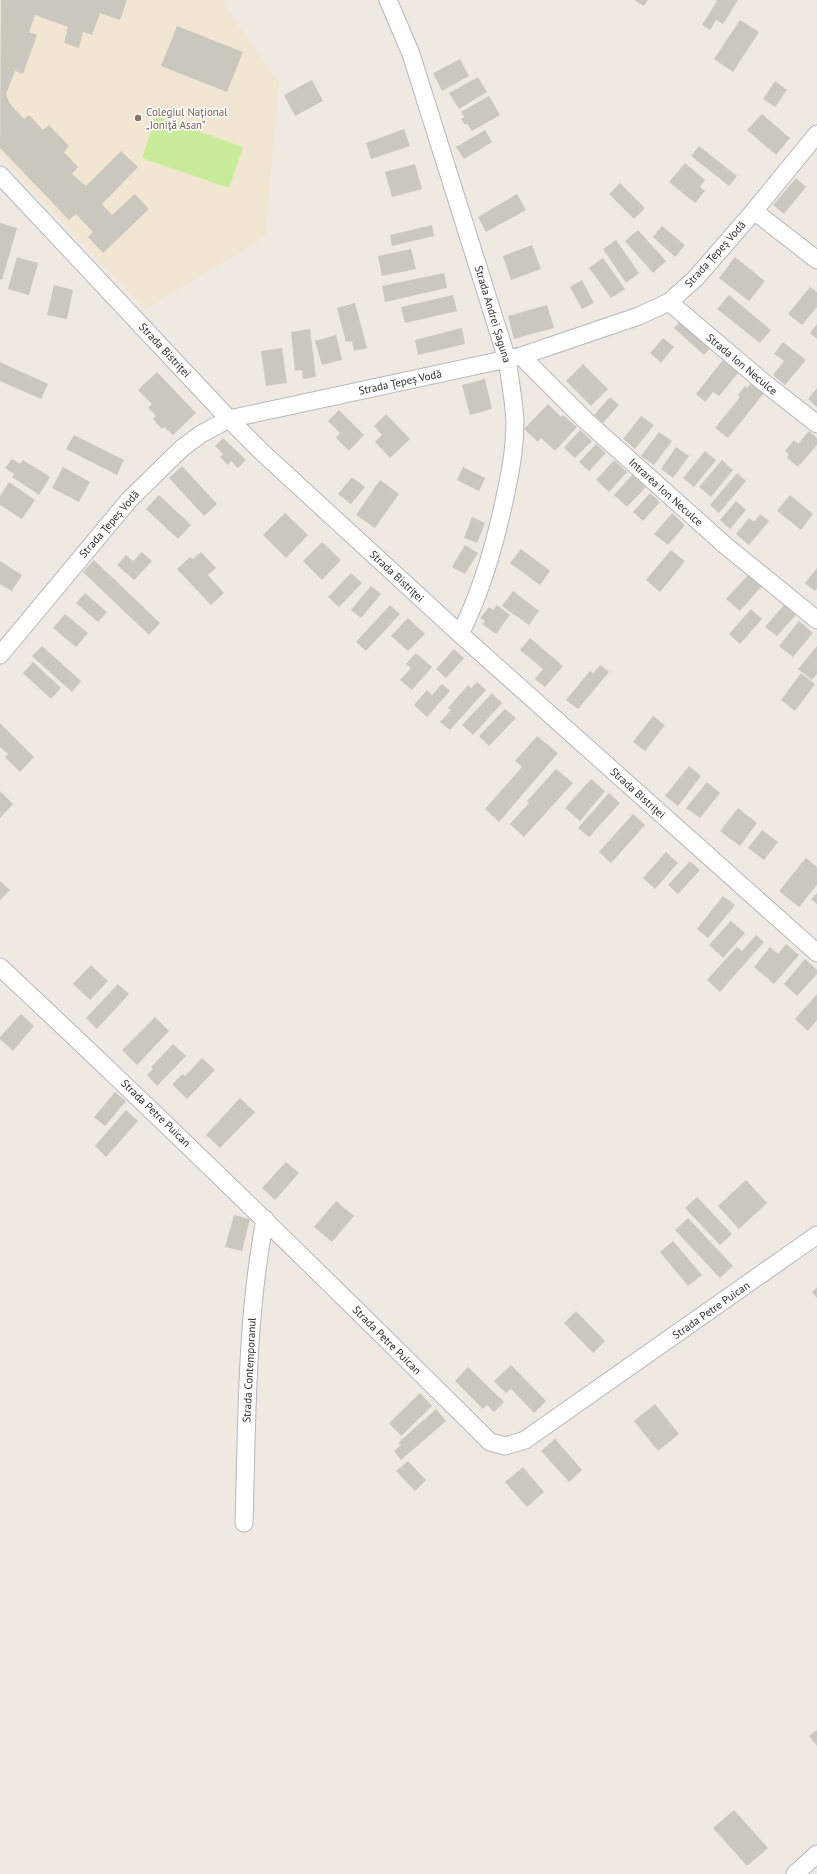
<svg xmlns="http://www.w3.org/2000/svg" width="817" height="1874" font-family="'PT Sans',sans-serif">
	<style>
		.education { fill: #f0e6d1 }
		.pitch { fill: #c9ec9a }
		.building { fill: #cbc7bf }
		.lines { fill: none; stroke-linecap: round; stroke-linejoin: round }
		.minor-casing { stroke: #b4b7c1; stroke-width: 19 }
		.minor { stroke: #fff; stroke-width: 17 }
		.education-dot { fill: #8d6e63; stroke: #fff; stroke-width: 1.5 }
		.labels { text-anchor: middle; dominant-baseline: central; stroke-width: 3; stroke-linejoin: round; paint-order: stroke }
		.education-label { font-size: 11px; fill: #785e54; stroke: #fff; text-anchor: start }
		.street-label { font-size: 11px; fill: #2e2e2e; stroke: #fff }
	</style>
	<rect width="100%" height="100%" fill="#efe9e1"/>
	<path class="education" d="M0 0H226L224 5 279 82 265 237 145 309 0 155Z"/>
	<path class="pitch" d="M156 116 243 147 229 188 142 158Z"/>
	<path class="building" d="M1 0H127L120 20 100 13 92 35 83 32 79 48 64 43 68 27 35 15 29 32 37 35 23 74 15 71 6 94 10 104 24 119 29 115 43 130 49 125 69 146 64 152 78 167 72 174 86 186 121 151 138 167 102 204 112 215 135 194 149 209 103 253 88 237 93 232 76 214 69 220 0 148Z
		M634 0H648L644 6Z
		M715 0H738L723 24 716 20 710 30 702 25 717 1Z
		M740 20 759 32 733 72 714 59Z
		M177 26 243 52 227 92 161 66Z
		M460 59 469 76 442 91 433 73Z
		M478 77 487 92 459 109 449 93Z
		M312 80 323 101 295 116 284 95Z
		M775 81 787 90 775 107 763 99Z
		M489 96 500 115 472 131 467 124 465 125 461 119 464 117 461 112Z
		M762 114 790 138 776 155 747 130Z
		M404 129 410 146 371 159 366 143Z
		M485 130 492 142 464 159 456 147Z
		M699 146 737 176 729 186 691 156Z
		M685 163 705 180 700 187 705 191 695 203 669 182Z
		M415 164 422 189 392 197 385 172Z
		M796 178 806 187 784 214 773 205Z
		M620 183 645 208 634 219 609 194Z
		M517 194 526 210 486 232 478 217Z
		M0 223 17 228 2 280 0 279Z
		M432 225 434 236 392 246 390 235Z
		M662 226 685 245 675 257 653 237Z
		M638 230 666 261 653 273 625 241Z
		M616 240 639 273 626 283 603 249Z
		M532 245 541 269 511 280 503 256Z
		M411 249 416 269 382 276 378 256Z
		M17 257 38 263 29 295 8 289Z
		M735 257 765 281 749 301 719 278Z
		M603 258 625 289 611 298 589 268Z
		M444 273 447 288 385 302 382 286Z
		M582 280 594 303 582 309 570 287Z
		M54 285 73 290 67 319 47 315Z
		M810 287 817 292V307L802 325 788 314Z
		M453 295 457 311 405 323 401 307Z
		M729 295 771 330 760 343 717 309Z
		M355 303 367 348 354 351 352 341 346 342 337 308Z
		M547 305 554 328 514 339 508 316Z
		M680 321 710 348 704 355 674 328Z
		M817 324V339L810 333Z
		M462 328 465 344 418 355 415 340Z
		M310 329 316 377 303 379 302 370 295 371 291 332Z
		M336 335 342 360 322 365 315 341Z
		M663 338 674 347 661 363 650 353Z
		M783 342 806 360 785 385 773 375 784 361 774 354Z
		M282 348 287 383 266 386 261 351Z
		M723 360 738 373 719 396 713 392 705 402 696 394Z
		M0 362 48 384 41 399 0 381Z
		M583 364 608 389 591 406 566 381Z
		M157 372 196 413 173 435 164 427 162 429 153 419 156 416 148 408 152 404 138 390Z
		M485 379 492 409 470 415 462 385Z
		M751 383 764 393 728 438 715 428 740 397 738 395 745 386 747 388Z
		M817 388V407L808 399Z
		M610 397 619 405 603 423 594 415Z
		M548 404 561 417 563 415 577 427 555 451 541 438 538 442 524 429Z
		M339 410 364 435 349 451 336 438 340 433 328 421Z
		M386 414 410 439 390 458 375 442 382 435 374 426Z
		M641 416 654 425 635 449 623 439Z
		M580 430 592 441 575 458 564 448Z
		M809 431 817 438V445L798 467 787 458 789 454 785 451 794 440 798 444Z
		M659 432 672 441 654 465 641 456Z
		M74 435 124 460 117 475 66 449Z
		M223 438 246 460 238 468 231 461 228 465 220 457 223 454 215 446Z
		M596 444 606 453 589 471 579 462Z
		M676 447 689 456 673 478 661 469Z
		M705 451 716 460 694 487 683 478Z
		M12 459 20 464 23 460 50 477 39 495 12 477 14 474 5 468Z
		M614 460 627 472 609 492 596 480Z
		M722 460 733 470 711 497 699 487Z
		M182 466 217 504 204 516 169 478Z
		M63 467 90 482 79 502 52 488Z
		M463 467 485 478 479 491 457 480Z
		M737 473 746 481 719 513 710 505Z
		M632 475 646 487 627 507 614 495Z
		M352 477 365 487 351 504 338 494Z
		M380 480 399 494 375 528 356 515Z
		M9 482 35 500 22 519 0 505V496Z
		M650 493 660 502 643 521 633 512Z
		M159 495 191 525 178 539 146 509Z
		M790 495 813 514 801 530 777 511Z
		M736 501 746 510 730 529 720 520Z
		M285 513 308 535 286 558 263 535Z
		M672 513 685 525 668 545 654 534Z
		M760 514 769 521 749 545 736 534 749 518 754 522Z
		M472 517 485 523 477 543 464 538Z
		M322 542 341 560 322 580 303 561Z
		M465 545 478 553 465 574 452 567Z
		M521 549 550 571 540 585 510 563Z
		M671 550 685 561 660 592 646 580Z
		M142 552 152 561 134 580 117 565 126 555 133 561Z
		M201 552 216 568 208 575 224 593 211 605 177 569 190 557 193 559Z
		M94 560 160 623 149 635 83 572Z
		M0 561 22 575 12 591 0 584Z
		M817 568V588L815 591 805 583Z
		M351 573 362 583 339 607 328 597Z
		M748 575 761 587 740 611 726 599Z
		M371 586 381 594 361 618 351 610Z
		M513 591 539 611 529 625 502 606Z
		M85 593 107 612 98 622 76 603Z
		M390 605 400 614 366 651 356 642Z
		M497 605 510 615 496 634 482 624 485 621 480 618 489 607 493 610Z
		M784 605 796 615 777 636 765 627Z
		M751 609 762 619 740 644 729 634Z
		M65 614 88 633 76 647 53 628Z
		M408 618 425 634 408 651 391 636Z
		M799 621 813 633 793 657 779 646Z
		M530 638 563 666 545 687 535 679 543 669 520 650Z
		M42 646 81 681 72 692 32 656Z
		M817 646V674L812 680 798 669Z
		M454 649 464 658 446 678 436 669Z
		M416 653 432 667 412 690 400 680 411 668 406 664Z
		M33 662 61 688 51 699 23 673Z
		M600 665 609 672 578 709 566 700 590 671 593 673Z
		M801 673 815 684 795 711 781 700Z
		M477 682 486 690 450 730 440 722 451 710 448 708 468 685 471 688Z
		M442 684 450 691 427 717 414 705 427 690 432 695Z
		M492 693 502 703 473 735 462 725Z
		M505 709 516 718 489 746 479 736Z
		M653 716 665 725 645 751 633 742Z
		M0 723 34 757 20 772 5 757 8 754 0 747Z
		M537 736 558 753 499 822 485 809 522 767 515 761Z
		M689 766 701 776 678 806 665 796Z
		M556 769 573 783 524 837 510 824 529 803 527 801Z
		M591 779 605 791 580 821 565 808Z
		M707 782 720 793 700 818 686 808Z
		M0 791 13 804 0 818Z
		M609 793 620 803 589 837 578 828Z
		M738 808 757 823 740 846 720 831Z
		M633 814 645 825 611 863 599 852Z
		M762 830 778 842 764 860 748 848Z
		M666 852 678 863 655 889 643 878Z
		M806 858 817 867V885L799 907 779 891Z
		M690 861 700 870 678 894 668 885Z
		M0 881 10 890 0 900Z
		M817 893V904L811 899Z
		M723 896 735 905 708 938 697 929Z
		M731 921 745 933 723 958 709 945Z
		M756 935 764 942 720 992 707 980 737 947 742 951Z
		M786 944 799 955 774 984 754 967 770 947 778 954Z
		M805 959 817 970V974L797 996 784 984Z
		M91 965 108 981 90 1000 73 984Z
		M118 984 129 994 97 1029 86 1018Z
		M817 994V1020L808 1031 795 1019Z
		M21 1014 34 1026 13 1051 0 1039V1037Z
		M155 1017 169 1031 137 1065 122 1050Z
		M173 1044 186 1056 157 1086 147 1075 153 1069 151 1067Z
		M202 1058 215 1070 187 1099 172 1084 183 1074 185 1076Z
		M115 1092 126 1101 105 1126 94 1117Z
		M240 1098 255 1112 220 1148 206 1135Z
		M126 1110 138 1121 106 1157 95 1146Z
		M286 1162 299 1173 275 1200 262 1188Z
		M746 1180 767 1203 739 1229 718 1206Z
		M697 1197 732 1234 720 1245 685 1208Z
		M336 1201 354 1216 332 1242 314 1227Z
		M234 1215 250 1219 242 1251 225 1247Z
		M688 1218 733 1266 720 1278 675 1230Z
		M673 1241 702 1275 688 1286 660 1252Z
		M817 1287V1298L812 1292Z
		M576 1311 605 1341 593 1353 564 1323Z
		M511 1365 546 1401 534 1413 511 1389 506 1393 494 1381Z
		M468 1367 504 1402 494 1412 487 1405 483 1409 455 1381Z
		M420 1393 432 1406 401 1436 389 1423Z
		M655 1404 679 1434 658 1451 634 1421Z
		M436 1409 446 1421 401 1460 394 1451 401 1445 398 1443Z
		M555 1439 582 1470 569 1482 541 1451Z
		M408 1461 426 1480 415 1491 396 1471Z
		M523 1467 544 1492 527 1507 505 1482Z
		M817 1730V1746L809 1736Z
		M734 1810 768 1848 747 1866 713 1828Z"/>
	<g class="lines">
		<defs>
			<path id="minor" d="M388 0 411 54 507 359C510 380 514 401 515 422 515 445 511 470 506 492 496 541 483 589 460 634
				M0 175 229 419 264 454 460 634 817 953
				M754 211 817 260
				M669 302 762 381 817 424
				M521 356 585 420 726 546 817 620
				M0 655 129 500 181 449 201 434 229 419 521 356 639 316 669 302 695 279 754 211 817 134
				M0 967C166 1122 328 1281 490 1442L505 1446 525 1440 817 1235
				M244 1523C247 1422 246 1319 265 1219
				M795 1874 817 1854"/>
		</defs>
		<use href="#minor" class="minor-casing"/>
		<use href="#minor" class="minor"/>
	</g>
	<circle class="education-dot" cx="138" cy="118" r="4"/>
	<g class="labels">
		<g class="education-label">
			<text x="146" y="112">Colegiul Național<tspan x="146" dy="13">„Ioniță Asan”</tspan></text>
		</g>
		<g class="street-label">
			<text transform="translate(715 254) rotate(-48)">Strada Țepeș Vodă</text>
			<text transform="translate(493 314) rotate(73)">Strada Andrei Șaguna</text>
			<text transform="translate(165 350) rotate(47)">Strada Bistriței</text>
			<text transform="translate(742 364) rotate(40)">Strada Ion Neculce</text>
			<text transform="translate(400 382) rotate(-12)">Strada Țepeș Vodă</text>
			<text transform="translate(666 492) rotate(42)">Intrarea Ion Neculce</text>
			<text transform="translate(109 524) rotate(-49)">Strada Țepeș Vodă</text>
			<text transform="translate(397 576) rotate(43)">Strada Bistriței</text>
			<text transform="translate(638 793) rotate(42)">Strada Bistriței</text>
			<text transform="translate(156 1113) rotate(44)">Strada Petre Puican</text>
			<text transform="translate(711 1310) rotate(-35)">Strada Petre Puican</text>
			<text transform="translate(387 1340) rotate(45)">Strada Petre Puican</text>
			<text transform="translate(249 1370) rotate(-87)">Strada Contemporanul</text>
		</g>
	</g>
</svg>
